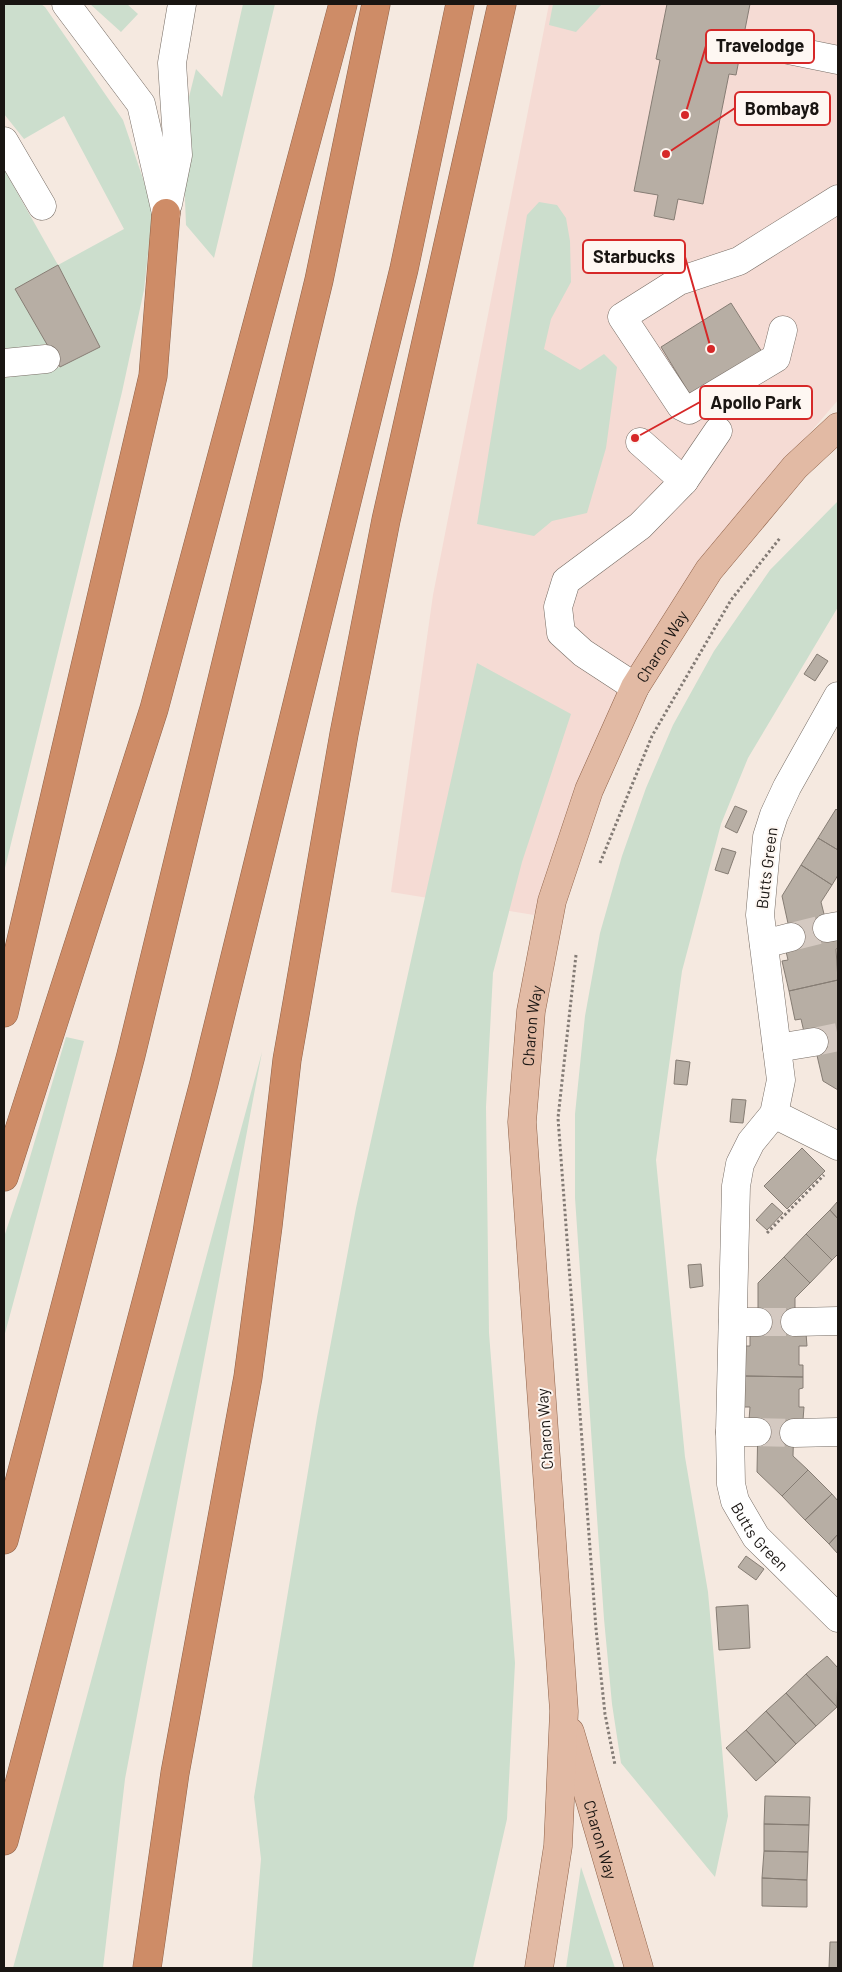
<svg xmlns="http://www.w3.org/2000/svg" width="842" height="1972" font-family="Barlow,sans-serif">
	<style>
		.commercial { fill: #f5dbd4 }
		.green { fill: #ccdecd }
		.building { fill: #b7aea4; stroke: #867d74 }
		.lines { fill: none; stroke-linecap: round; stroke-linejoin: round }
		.minor-tunnel { stroke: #d4c9c1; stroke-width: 28; stroke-dasharray: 28 14; stroke-linecap: butt }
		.minor-casing { stroke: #776d65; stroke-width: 29 }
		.major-casing { stroke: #8f6249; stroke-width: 29 }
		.highway-casing { stroke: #8f6249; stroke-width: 29 }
		.path { stroke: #837b75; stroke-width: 3; stroke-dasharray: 2.5 2.5; stroke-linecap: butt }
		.minor { stroke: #fff; stroke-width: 28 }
		.major { stroke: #e2baa4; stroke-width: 28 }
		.highway { stroke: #ce8c67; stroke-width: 28 }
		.labels { text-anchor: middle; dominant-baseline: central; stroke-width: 4; stroke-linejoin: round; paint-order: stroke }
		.street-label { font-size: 16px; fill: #191512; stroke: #fef7f2 }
		.leader { fill: none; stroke: #d62828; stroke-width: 2 }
		.callout-dot { fill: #d62828; stroke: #fef7f2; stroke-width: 2 }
		.callout { fill: #fef7f2; stroke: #d62828; stroke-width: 2 }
		.callout-label { font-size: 18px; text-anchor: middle; font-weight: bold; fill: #191512 }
	</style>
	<rect width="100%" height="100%" fill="#f5e9e0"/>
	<path class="commercial" d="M549 4H838V400L774 475 608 717 534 915 391 892 433 595Z"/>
	<path class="green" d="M4 4H41L45 7 123 120 153 208 144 290 122 392 4 872V378L60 367 100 347 58 265 15 289 47 344 4 351V169L58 265 124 229 64 116 24 139 4 114Z
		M90 4H127L138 14 121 32Z
		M243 4H275L214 258 186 225 182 125 196 69 222 97Z
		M553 4H602L576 32 549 25Z
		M539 202 557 205 566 218 570 241 571 282 551 319 544 349 580 370 604 354 617 367 606 448 587 513 552 521 534 536 477 524 527 215Z
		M838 501V607L748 758 721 824 682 971 656 1160 685 1457 708 1592 728 1816 715 1877 621 1763 612 1704 604 1619 575 1198V1114L585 1016 600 933 622 856 646 788 673 725 714 651 770 570Z
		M477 663 571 714 522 862 493 973 486 1107 489 1333 515 1663 507 1819 473 1968H252L261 1859 254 1797 317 1417 356 1208Z
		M66 1037 84 1041 4 1337V1237L24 1177Z
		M262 1052 125 1779 103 1968H13Z
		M581 1867 615 1968H566Z"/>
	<path class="building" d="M667 4H750L736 75 729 74 703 204 678 199 674 220 654 216 658 195 634 191 660 60 656 59Z
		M58 265 100 347 60 367 15 289Z
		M731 303 762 352 691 396 661 347Z
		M817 654 828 661 815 681 804 674Z
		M735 806 747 811 737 833 725 827Z
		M836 809 838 811V850L818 838Z
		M818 838 838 850V875L832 885 801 865Z
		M722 848 736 852 728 874 715 870Z
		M801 865 832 885 821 902 825 918 838 935V948L836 949 838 980 789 991 782 961 788 960 785 947 791 937 782 896Z
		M838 980V1090L823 1081 811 1030 804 1032 801 1019 795 1020 789 991Z
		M676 1060 690 1062 687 1085 674 1084Z
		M732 1099 746 1100 743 1123 730 1122Z
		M802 1148 825 1171 787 1209 764 1186Z
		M838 1201V1219L830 1210Z
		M772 1203 783 1213 767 1230 756 1220Z
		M830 1210 838 1219V1254L832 1260 806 1234Z
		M806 1234 832 1260 810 1283 784 1257Z
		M784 1257 810 1283 795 1298V1333H806L807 1346H799V1365H803V1377L744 1376V1346H750V1333H758V1283Z
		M701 1264 703 1286 690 1288 688 1265Z
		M744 1376 803 1377V1388L799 1389V1407H804L803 1420H794L793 1456 808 1470 782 1496 757 1472 758 1420H749L750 1407H744Z
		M808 1470 832 1494 805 1520 782 1496Z
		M832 1494 838 1501V1534L829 1544 805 1520Z
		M838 1534V1554L829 1544Z
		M746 1556 764 1569 756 1580 738 1567Z
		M748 1605 750 1648 719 1650 716 1607Z
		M827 1656 838 1668 837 1707 806 1674Z
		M806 1674 837 1707 816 1726 786 1693Z
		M786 1693 816 1726 796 1744 766 1711Z
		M766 1711 796 1744 776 1763 746 1730Z
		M746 1730 776 1763 756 1781 726 1748Z
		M765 1796 810 1797 809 1825 764 1824Z
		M764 1824 809 1825 808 1852 764 1851Z
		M764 1851 808 1852 807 1880 762 1878Z
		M762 1878 807 1880V1907L762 1906Z
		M830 1942H838V1968H829Z"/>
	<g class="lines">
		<path class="minor-tunnel" d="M791 937 827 928
			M814 1042 838 1037
			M758 1322H795
			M757 1432 794 1433"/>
		<defs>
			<g id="minor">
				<path d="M66 4 141 104 166 213"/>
				<path d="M769 46 838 60"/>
				<path d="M4 141 42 206"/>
				<path d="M168 204 178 155 172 63 182 4"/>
				<path d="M783 330 776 358 689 410 681 406 622 317 679 281 739 261 838 199"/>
				<path d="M4 363 46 359"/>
				<path d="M640 442 684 481"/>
				<path d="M635 687 583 653 561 633 558 607 566 581 640 526 684 481 718 431"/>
				<path id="s1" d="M838 696 787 787 774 815 767 837 760 915 781 1080 774 1114 751 1142 740 1164 736 1186 730 1432 731 1484 735 1501 756 1537 838 1618"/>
				<path d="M827 928 838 926"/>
				<path d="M764 944 791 937"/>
				<path d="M777 1048 814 1042"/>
				<path d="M774 1114 838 1146"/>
				<path d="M733 1322H758"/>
				<path d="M795 1322 838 1321"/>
				<path d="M730 1432H757"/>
				<path d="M794 1433 838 1432"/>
			</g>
			<g id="major">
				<path id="s2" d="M570 1732 639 1968"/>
				<path id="s3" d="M539 1968 558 1846 564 1711 522 1122 531 1011 552 901 589 790 635 687 709 570 795 467 838 427"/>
			</g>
			<path id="highway" d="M4 1013 153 376 166 213
				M4 1177 154 709 343 4
				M4 1540 131 1055 319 280 376 4
				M4 1841 204 1083 404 269 460 4
				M147 1968 175 1773 248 1377 268 1226 287 1060 344 734 386 520 502 4"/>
		</defs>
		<use href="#minor" class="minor-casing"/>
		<use href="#major" class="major-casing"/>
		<use href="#highway" class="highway-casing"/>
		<path class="path" d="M600 863 652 736 731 600 780 538
			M576 955 558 1118 596 1629 605 1714 615 1765
			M767 1233 824 1175"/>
		<use href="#minor" class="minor"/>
		<use href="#major" class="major"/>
		<use href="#highway" class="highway"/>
	</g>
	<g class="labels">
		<g class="street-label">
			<text stroke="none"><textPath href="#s3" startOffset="1351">Charon Way</textPath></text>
			<text transform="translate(766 868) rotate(-83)">Butts Green</text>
			<text stroke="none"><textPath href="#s3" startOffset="946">Charon Way</textPath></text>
			<text transform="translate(544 1429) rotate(-94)">Charon Way</text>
			<text stroke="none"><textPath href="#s1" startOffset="880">Butts Green</textPath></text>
			<text stroke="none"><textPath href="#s2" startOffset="112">Charon Way</textPath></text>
		</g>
	</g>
	<path class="leader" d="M685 115L706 46M666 154L735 108M711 349L685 257M635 438L700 402"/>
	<g class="callout-dot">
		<circle cx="685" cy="115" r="5"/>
		<circle cx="666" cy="154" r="5"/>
		<circle cx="711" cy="349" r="5"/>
		<circle cx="635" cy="438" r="5"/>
	</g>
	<g class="callout">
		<rect x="706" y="30" width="108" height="33" rx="5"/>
		<rect x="735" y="92" width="95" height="33" rx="5"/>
		<rect x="583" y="240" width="102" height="33" rx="5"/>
		<rect x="700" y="386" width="112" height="33" rx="5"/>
	</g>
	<g class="callout-label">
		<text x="760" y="52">Travelodge</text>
		<text x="782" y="115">Bombay8</text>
		<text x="634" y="263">Starbucks</text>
		<text x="756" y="409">Apollo Park</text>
	</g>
	<rect width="842" height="1972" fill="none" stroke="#191512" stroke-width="10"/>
</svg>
